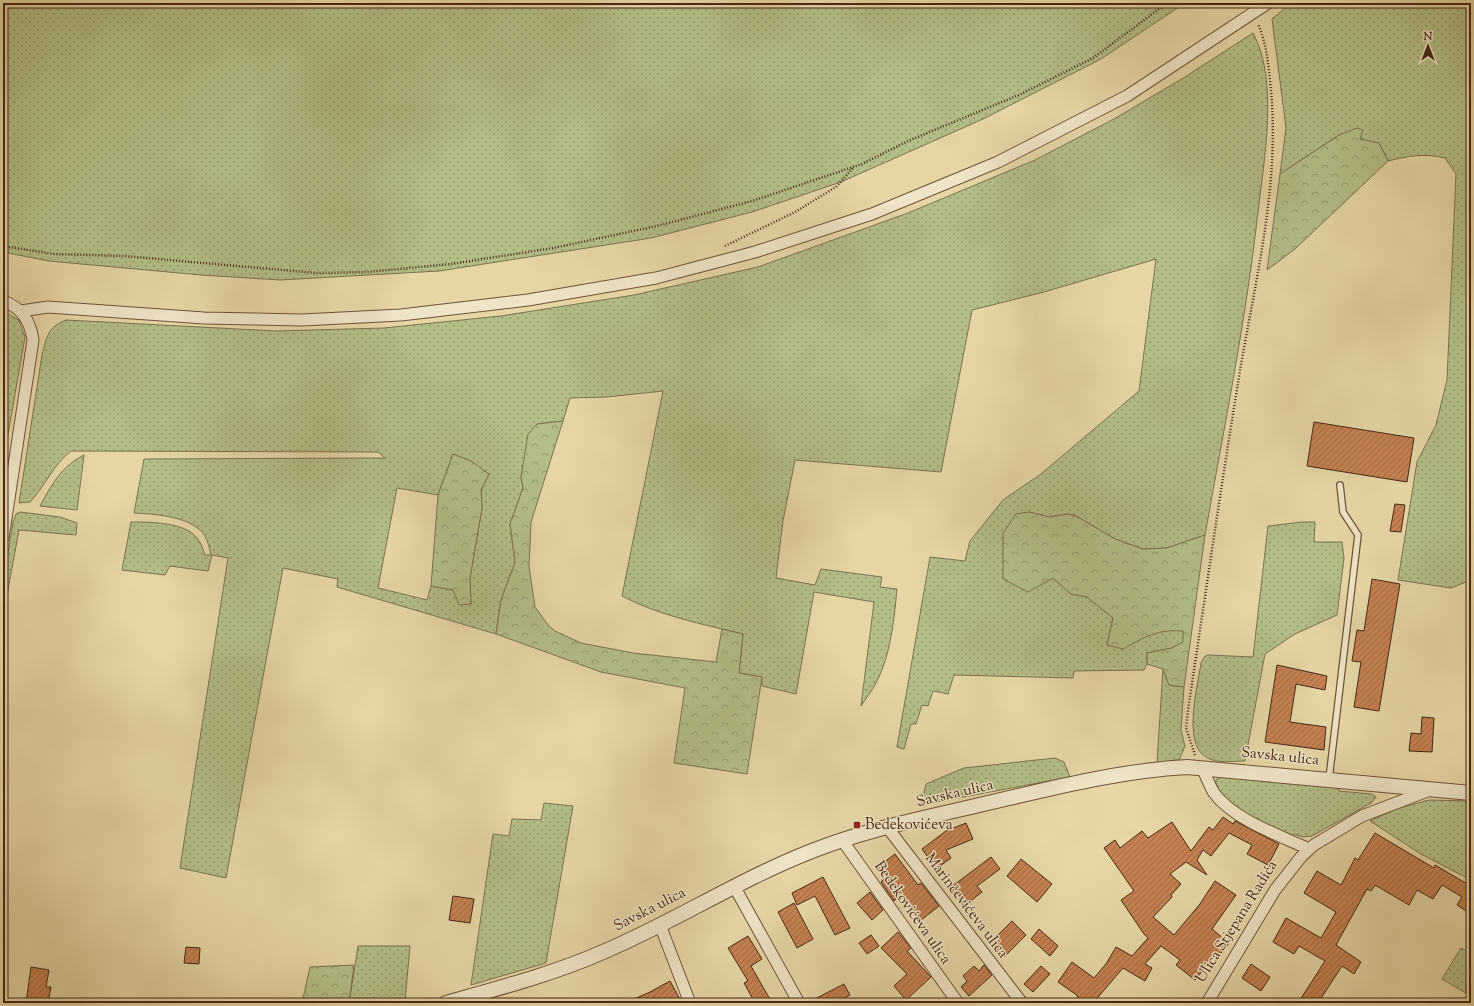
<svg xmlns="http://www.w3.org/2000/svg" width="1474" height="1006" font-family="'Sorts Mill Goudy',serif">
	<style>
		.grass { fill: url(#grass-dots); stroke: #7c734c; fill-rule: evenodd }
		.forest { fill: url(#forest-crowns); stroke: #7c734c }
		.building { fill: url(#building-hatch); stroke: #452812 }
		.lines { fill: none; stroke-linecap: round; stroke-linejoin: round }
		.service-casing { stroke: #6d5437; stroke-width: 8 }
		.minor-casing { stroke: #6d5437; stroke-width: 13 }
		.tertiary-casing { stroke: #6d5437; stroke-width: 16 }
		.path { stroke: #452812; stroke-width: 2.5; stroke-dasharray: 1 2; stroke-linecap: butt }
		.service { stroke: #efe4c5; stroke-width: 5.5 }
		.minor { stroke: #efe4c5; stroke-width: 11 }
		.tertiary { stroke: #efe4c5; stroke-width: 14 }
		.poi-dot { fill: #8f2418; stroke: #efe4c5; stroke-width: 1.5 }
		.labels { text-anchor: middle; dominant-baseline: central; stroke-width: 3; stroke-linejoin: round; paint-order: stroke }
		.street-label { font-size: 15px; fill: #452812; stroke: #efe4c5 }
		.poi-label { font-size: 15px; fill: #452812; stroke: #efe4c5; text-anchor: start }
	</style>
	<defs>
		<pattern id="grass-dots" width="8" height="8" patternUnits="userSpaceOnUse"><rect width="8" height="8" fill="#b4be87"/><path d="M2 2h.1M6 6h.1" fill="none" stroke="#949a6d" stroke-width="1.8" stroke-linecap="round"/></pattern>
		<pattern id="forest-crowns" width="20" height="18" patternUnits="userSpaceOnUse"><rect width="20" height="18" fill="#b4be87"/><path d="M2 6a3 3 0 1 1 6 0M12 15a3 3 0 1 1 6 0" fill="none" stroke="#949a6d"/></pattern>
		<pattern id="building-hatch" width="6" height="6" patternUnits="userSpaceOnUse"><rect width="6" height="6" fill="#c58153"/><path d="M-1 1l2-2M0 6l6-6M5 7l2-2" fill="none" stroke="#a26a43"/></pattern>
	</defs>
	<rect width="100%" height="100%" fill="#e6d6a6"/>
	<filter id="stains"><feTurbulence type="fractalNoise" baseFrequency=".005" numOctaves="4"/><feColorMatrix values="0 0 0 0 .2 0 0 0 0 .09 0 0 0 0 .02 0 0 0 .5 -.17"/></filter>
	<radialGradient id="worn" r=".72"><stop offset=".6" stop-color="#630" stop-opacity="0"/><stop offset="1" stop-color="#630" stop-opacity=".3"/></radialGradient>
	<path class="grass" d="M3 3H1185L1101 59 983 119 841 182 752 212 651 238 439 271 280 280 201 275 49 261 3 252Z
		M1291 3H1471V580L1451 588 1398 580 1417 462 1436 425 1447 380 1456 174 1445 158C1425 153 1408 156 1388 161L1379 143 1339 135 1280 174 1286 128 1272 19Z
		M1253 33C1279 81 1264 159 1258 212 1246 320 1224 428 1205 535L1167 548 1143 549 1115 539 1076 516 1068 514 1049 517 1029 512 1041 584 1053 578 1071 594 1087 597 1113 618 1107 645 1144 637 1165 629 1183 631 1184 642 1172 648 1147 653V664L1144 670 1074 671 1073 678 954 675 948 694 933 691 928 706 922 705 916 724H911L904 749 897 747 930 557 965 561 970 541 1003 500 1041 474 1139 391 1156 259 1044 292 972 310 941 472 795 460 783 521 776 578 815 585 821 569 882 577 880 587 897 589C894 620 891 654 876 683 872 691 866 698 861 706L874 602 814 592 796 694 762 686V677L739 673 743 634C702 624 660 616 622 596L663 391 607 397 570 398 563 421 537 424 521 477 523 488 510 524 515 562 501 600 496 634 337 587 338 579 283 568 226 878 180 868 228 558 212 555 208 571 170 566 165 575 122 570 131 522C150 522 185 522 197 538 201 543 203 549 205 555H211C209 546 207 536 200 530 185 516 153 514 134 513L144 459 385 458 378 452 71 451C52 466 46 485 30 502L19 503 42 355C47 336 47 328 66 320L276 331 384 328 501 316 634 295 758 267 908 213 1035 160 1114 119 1185 77ZM453 454 489 474 481 490 482 508 470 578 471 604 453 590 431 586 427 600 378 588 397 488 438 495Z
		M3 311 19 320 25 337 3 463Z
		M84 455 77 510 40 506C52 484 61 467 84 455Z
		M20 512 60 517 77 523 76 535 19 530 3 617V584L13 522 16 514Z
		M1303 522H1315L1314 542H1342L1344 558 1337 615 1295 634 1265 654 1245 761C1233 761 1216 764 1206 757 1182 743 1198 686 1201 663L1204 657 1208 655 1253 657 1268 526Z
		M1163 669 1169 685 1184 687 1181 730 1185 746 1179 760 1157 762Z
		M1055 758 1064 762 1070 777 921 805 926 784 964 768Z
		M1221 777 1339 787V791L1372 794 1376 797 1371 803 1312 836 1303 837 1294 834 1291 837C1275 828 1212 802 1216 780Z
		M1429 800 1471 801V880L1421 854 1370 821 1396 809Z
		M544 803 573 806 546 963 471 985 493 834 509 836 512 819 541 820Z
		M358 946H410L405 1001 398 1003H349Z
		M1461 948 1471 953V996L1442 979Z"/>
	<path class="forest" d="M1357 128 1363 130 1360 139 1379 143 1388 161 1295 249 1267 270 1280 174 1339 135Z
		M563 421 531 522 529 567 535 607 548 625 555 631 581 643 633 653 716 662 722 629 743 634 739 673 762 677 747 774 674 763 685 688 601 672 496 634 501 600 515 562 510 524 523 488 521 477 528 434 537 424Z
		M453 454 471 461 489 474 481 490 482 508 470 578 471 604 459 605 453 590 431 586 438 495Z
		M1029 512 1049 517 1068 514 1076 516 1115 539 1143 549 1167 548 1205 535 1184 687 1169 685 1163 669 1147 664V653L1172 648 1183 642V631C1157 629 1145 637 1123 649L1107 645 1113 618 1087 597 1071 594 1053 578 1028 592 1003 579V533L1016 514Z
		M354 965 349 1003H302L310 967Z"/>
	<path class="building" d="M1314 422 1414 438 1407 482 1307 466Z
		M1395 504 1405 505 1401 532 1390 531Z
		M1372 579 1400 584 1379 711 1354 707 1361 662 1352 661 1357 630 1364 631Z
		M1277 665 1327 676 1325 690 1296 684 1290 722 1326 727 1324 750 1265 742Z
		M1422 717 1434 718 1432 752 1409 751 1411 733 1421 734Z
		M1223 817 1233 824 1235 821 1279 844 1268 865 1247 854 1252 845 1229 833 1211 856 1203 850 1197 860 1207 875 1186 862 1170 874 1181 884 1171 895 1172 897 1153 917 1174 935 1200 904 1215 881 1236 895 1212 929 1229 943 1218 957 1215 955 1195 980 1176 965 1180 960 1161 946 1145 964 1152 968 1145 981 1123 968 1093 1003H1073L1078 996 1058 982 1072 962 1094 978 1106 964 1116 947 1132 956 1148 938 1144 934 1121 900 1134 891 1104 848 1115 840 1120 848 1142 831 1148 838 1172 822 1191 851 1209 827 1213 830Z
		M966 823 973 839 946 850 951 858 936 869 922 849 946 831Z
		M1375 833 1434 868 1435 865 1469 885 1471 883V914L1457 905 1462 897 1442 885 1433 899 1417 890 1409 905 1375 885 1371 891 1367 889 1336 945 1361 962 1354 974 1342 966 1318 1003H1298L1325 961 1299 946 1294 954 1273 942 1286 918 1321 938 1336 912 1304 893 1317 871 1341 885 1355 858 1358 860Z
		M895 854 918 885 921 883 939 906 921 920 900 895 894 901 881 882 885 878 878 867Z
		M991 857 1000 869 977 886 982 892 964 906 950 888Z
		M1021 859 1052 884 1037 902 1007 876Z
		M823 877 850 928 835 935 815 896 797 905 792 893Z
		M870 892 883 910 872 920 857 903Z
		M453 896 474 899 470 923 449 920Z
		M794 903 813 939 797 948 778 912Z
		M1012 921 1026 935 1004 957 990 943Z
		M1039 929 1058 946 1050 956 1031 939Z
		M898 932 911 948 907 951 931 977 906 1000 894 986 907 974 881 948Z
		M871 935 879 946 867 954 859 943Z
		M748 936 762 959 751 966 772 1003H755L744 983 748 981 728 948Z
		M186 947 200 948 199 964 184 963Z
		M1251 964 1270 977 1261 991 1242 978Z
		M984 965 992 975 969 996 961 987 967 981 963 976 974 966 979 971Z
		M1041 966 1050 974 1033 992 1024 984Z
		M31 967 49 970 46 987H51L48 1003H26Z
		M670 981 682 1003H625L650 992Z
		M844 984 850 995 836 1003H807Z"/>
	<g class="lines">
		<defs>
			<path id="service" d="M1329 779 1358 535 1343 512 1340 485"/>
			<path id="minor" d="M3 301C22 308 30 320 33 340L3 538
				M21 311 48 307 204 318 302 320 401 315 528 300 656 278 755 252 872 214 998 162 1127 96 1268 3
				M1202 768C1206 775 1209 785 1214 793 1234 820 1279 835 1309 849
				M887 827 1022 1003
				M842 840 958 1003
				M734 886 799 1003
				M660 925 690 1003
				M1207 1003 1275 890 1301 857 1314 845 1362 816 1430 790"/>
			<path id="tertiary" d="M446 1003C499 988 553 974 603 952 674 922 740 879 812 851 864 830 920 819 975 806 1045 790 1115 771 1187 767L1471 793"/>
		</defs>
		<use href="#service" class="service-casing"/>
		<use href="#minor" class="minor-casing"/>
		<use href="#tertiary" class="tertiary-casing"/>
		<path class="path" d="M3 246 54 254 124 256 317 273 367 272 451 264 553 248 657 226 752 201 862 164 908 141 1021 94 1093 58 1167 3
			M725 246 795 212 836 187 854 167
			M1195 755 1186 728 1189 703C1205 598 1220 493 1237 389 1253 287 1282 185 1270 81 1268 61 1266 42 1258 24"/>
		<use href="#service" class="service"/>
		<use href="#minor" class="minor"/>
		<use href="#tertiary" class="tertiary"/>
	</g>
	<rect class="poi-dot" x="853" y="821" width="8" height="8" rx="2"/>
	<g class="labels">
		<g class="street-label">
			<text transform="translate(1280 757) rotate(6)">Savska ulica</text>
			<text transform="translate(955 794) rotate(-13)">Savska ulica</text>
			<text transform="translate(966 906) rotate(53)">Marinčevićeva ulica</text>
			<text transform="translate(650 910) rotate(-27)">Savska ulica</text>
			<text transform="translate(912 913) rotate(55)">Bedekovićeva ulica</text>
			<text transform="translate(1237 922) rotate(-58)">Ulica Stjepana Radića</text>
		</g>
		<g class="poi-label">
			<text x="865" y="825">Bedekovićeva</text>
		</g>
	</g>
	<rect width="1474" height="1006" fill="none" stroke="#e6d6a6" stroke-width="16"/>
	<rect x="4" y="4" width="1466" height="998" fill="none" stroke="#452812" stroke-width="2"/>
	<rect x="8" y="8" width="1458" height="990" fill="none" stroke="#452812"/>
	<g transform="translate(1428 46)" stroke="#efe4c5" stroke-width="3" paint-order="stroke">
	<path d="M0-3L7 15L0 10L-7 15Z" fill="#452812"/>
	<text y="-6" font-size="11" font-weight="bold" text-anchor="middle" fill="#452812">N</text>
	</g>
	<rect width="100%" height="100%" filter="url(#stains)"/>
	<rect width="100%" height="100%" fill="url(#worn)"/>
</svg>
